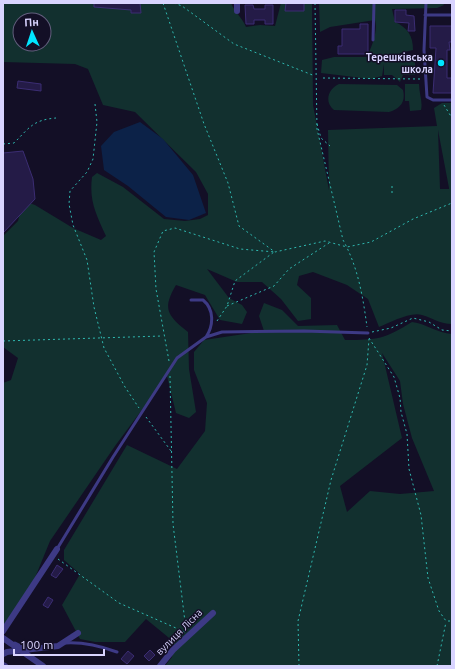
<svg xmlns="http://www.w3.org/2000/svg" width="455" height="669" font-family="Ubuntu,sans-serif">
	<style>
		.green { fill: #12302f; fill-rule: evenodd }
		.water { fill: #0c2248 }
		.building { fill: #241b47; stroke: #3b2d73 }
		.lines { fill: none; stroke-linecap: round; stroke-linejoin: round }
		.path { stroke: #2fb8b0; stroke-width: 1; stroke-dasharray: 2 3; stroke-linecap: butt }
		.lane { stroke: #3d3a85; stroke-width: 3 }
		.street { stroke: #3d3a85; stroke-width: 6 }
		.poi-dot { fill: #00e5ff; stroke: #130f26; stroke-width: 1.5 }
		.labels { text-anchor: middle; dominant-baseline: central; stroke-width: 3; stroke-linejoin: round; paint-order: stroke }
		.poi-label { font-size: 10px; font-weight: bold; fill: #d9d4ff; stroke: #130f26; text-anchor: end }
		.street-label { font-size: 10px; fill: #d9d4ff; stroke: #130f26 }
	</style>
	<rect width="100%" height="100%" fill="#130f26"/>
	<path class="green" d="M3 3H231C235 13 242 17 246 27L260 25 275 26 281 3H312L313 105 329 190 328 130 437 126 434 108 442 103H452V324C440 324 433 318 422 315 411 311 389 323 379 327L368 299 347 285 313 272 299 276 297 285 311 298V319L298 321 281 299 262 282H237L207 269 229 298 242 305 247 312 242 324 220 320 205 295 176 285C162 309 167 315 188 332L189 369 196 412 189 418 176 413 167 376 115 446 50 541 32 585 3 627V383L11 380 18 358 3 347V236L18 221 23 201 35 205 73 228 101 240 106 236C96 214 89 201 92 177L97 173 123 187 164 219 185 221 200 219 208 215V194L196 172 135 112 103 105 88 69 75 64 3 62ZM20 20H44V44H20ZM438 130 449 188V189H440Z
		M319 3H443L444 5 437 8 392 9 395 22C408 28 413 36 413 50L400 53 401 56H415V75H403L400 82 392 75H384V64L382 76 371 79 321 73 322 60 334 57H367C372 46 378 32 375 20L330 27 320 32Z
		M339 84 397 85 403 90C406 102 400 109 389 112L334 110C324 102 328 89 339 84Z
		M405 84H419C419 93 423 102 421 110L410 111 409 101H405Z
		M264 303 282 310 298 326 337 325 345 340C378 340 384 339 412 322 427 324 437 333 452 334V666H165L172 657 174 642 146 619 125 642H95L80 639 62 605 80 574 64 560V550L127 445 177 469 205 431 207 403 194 370V352L204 340 264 331 259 316ZM382 353 400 381 403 404 412 438 434 491 400 494 370 491 347 512 340 486 402 438Z"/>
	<path class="water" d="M140 122 163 139 193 175 206 213 189 220 166 217 128 186 104 170 101 146 114 132Z"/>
	<path class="building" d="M94 3H140L141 13H131V10L94 7Z
		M286 3H304V11H285Z
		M245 5H253L254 9H265V5H273V24H265V20H254V24H246Z
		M395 10H406V15L414 16 415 31H408L409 23 395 22Z
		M360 24H368V54H338V46H342V29H360Z
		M430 26H452V42H449L450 50H447V78H452V93H433L436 48H430Z
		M18 81 41 84V91L17 88Z
		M23 151 33 179 35 199 3 233V153Z
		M57 565 63 569 56 578 51 575Z
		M48 597 53 600 48 608 43 605Z
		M150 650 155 655 149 661 144 656Z
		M128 651 134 656 127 664 121 659Z"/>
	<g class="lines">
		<path class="path" d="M163 3 204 124 228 183 239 226 275 252 325 241 347 247 371 242 413 219 452 203
			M174 3 182 6 234 44 315 76
			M315 3 317 129 343 240C358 267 363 297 367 327
			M323 78 420 79
			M95 104 97 122 93 159 87 172 70 191 69 204 73 225 87 260 94 307 104 348 125 387 139 408
			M444 105 452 118
			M317 124 321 138 330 146
			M3 144 14 143C30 127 33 120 56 118
			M392 186V193
			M227 306 274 286 289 269 329 243
			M217 321 227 306 235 281 274 252
			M372 332 391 328 413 318 429 322 442 330 452 331
			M369 338 394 377 400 398 401 412 407 434 409 469 421 515 428 578 439 611 446 621H452
			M3 341 162 336
			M169 361 156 289 154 252 163 231 175 228 240 249 275 252
			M170 376 173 524 186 630
			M146 417 171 451
			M58 559 119 603 185 632
			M299 666 298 621 331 480 367 365 369 339
			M437 666 446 622"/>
		<path class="lane" d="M426 3 424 50 427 97 433 100H452
			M425 15H452
			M373 40 374 3
			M191 300H203C214 309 214 325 206 337L222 332 304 331 368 333
			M57 549 113 457 177 358 206 337
			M15 643 21 646H35
			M66 643C84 642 100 646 117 652"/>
		<path class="street" d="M237 3V11
			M3 631 57 549
			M3 638 43 666
			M3 654 7 652 58 646 78 633
			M3 665 5 666
			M160 666 173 650 213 613"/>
	</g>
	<circle class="poi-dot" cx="441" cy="63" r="4"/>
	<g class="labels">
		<g class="poi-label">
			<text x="433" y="57">Терешківська<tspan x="433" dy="12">школа</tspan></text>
		</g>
		<g class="street-label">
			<text transform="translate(179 632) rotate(-45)">вулиця Лісна</text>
		</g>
	</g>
	<rect width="455" height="669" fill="none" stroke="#d9d4ff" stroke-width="8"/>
	<g transform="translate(32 32) rotate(357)"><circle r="19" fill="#130f26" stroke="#625e7d"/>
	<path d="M0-3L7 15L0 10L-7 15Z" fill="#00e5ff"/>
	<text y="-6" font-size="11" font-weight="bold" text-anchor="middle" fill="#d9d4ff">Пн</text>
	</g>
	<path d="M14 649v6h90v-6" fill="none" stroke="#d9d4ff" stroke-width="2"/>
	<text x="20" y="649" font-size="12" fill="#d9d4ff" stroke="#130f26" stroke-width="3" paint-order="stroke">100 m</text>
</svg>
